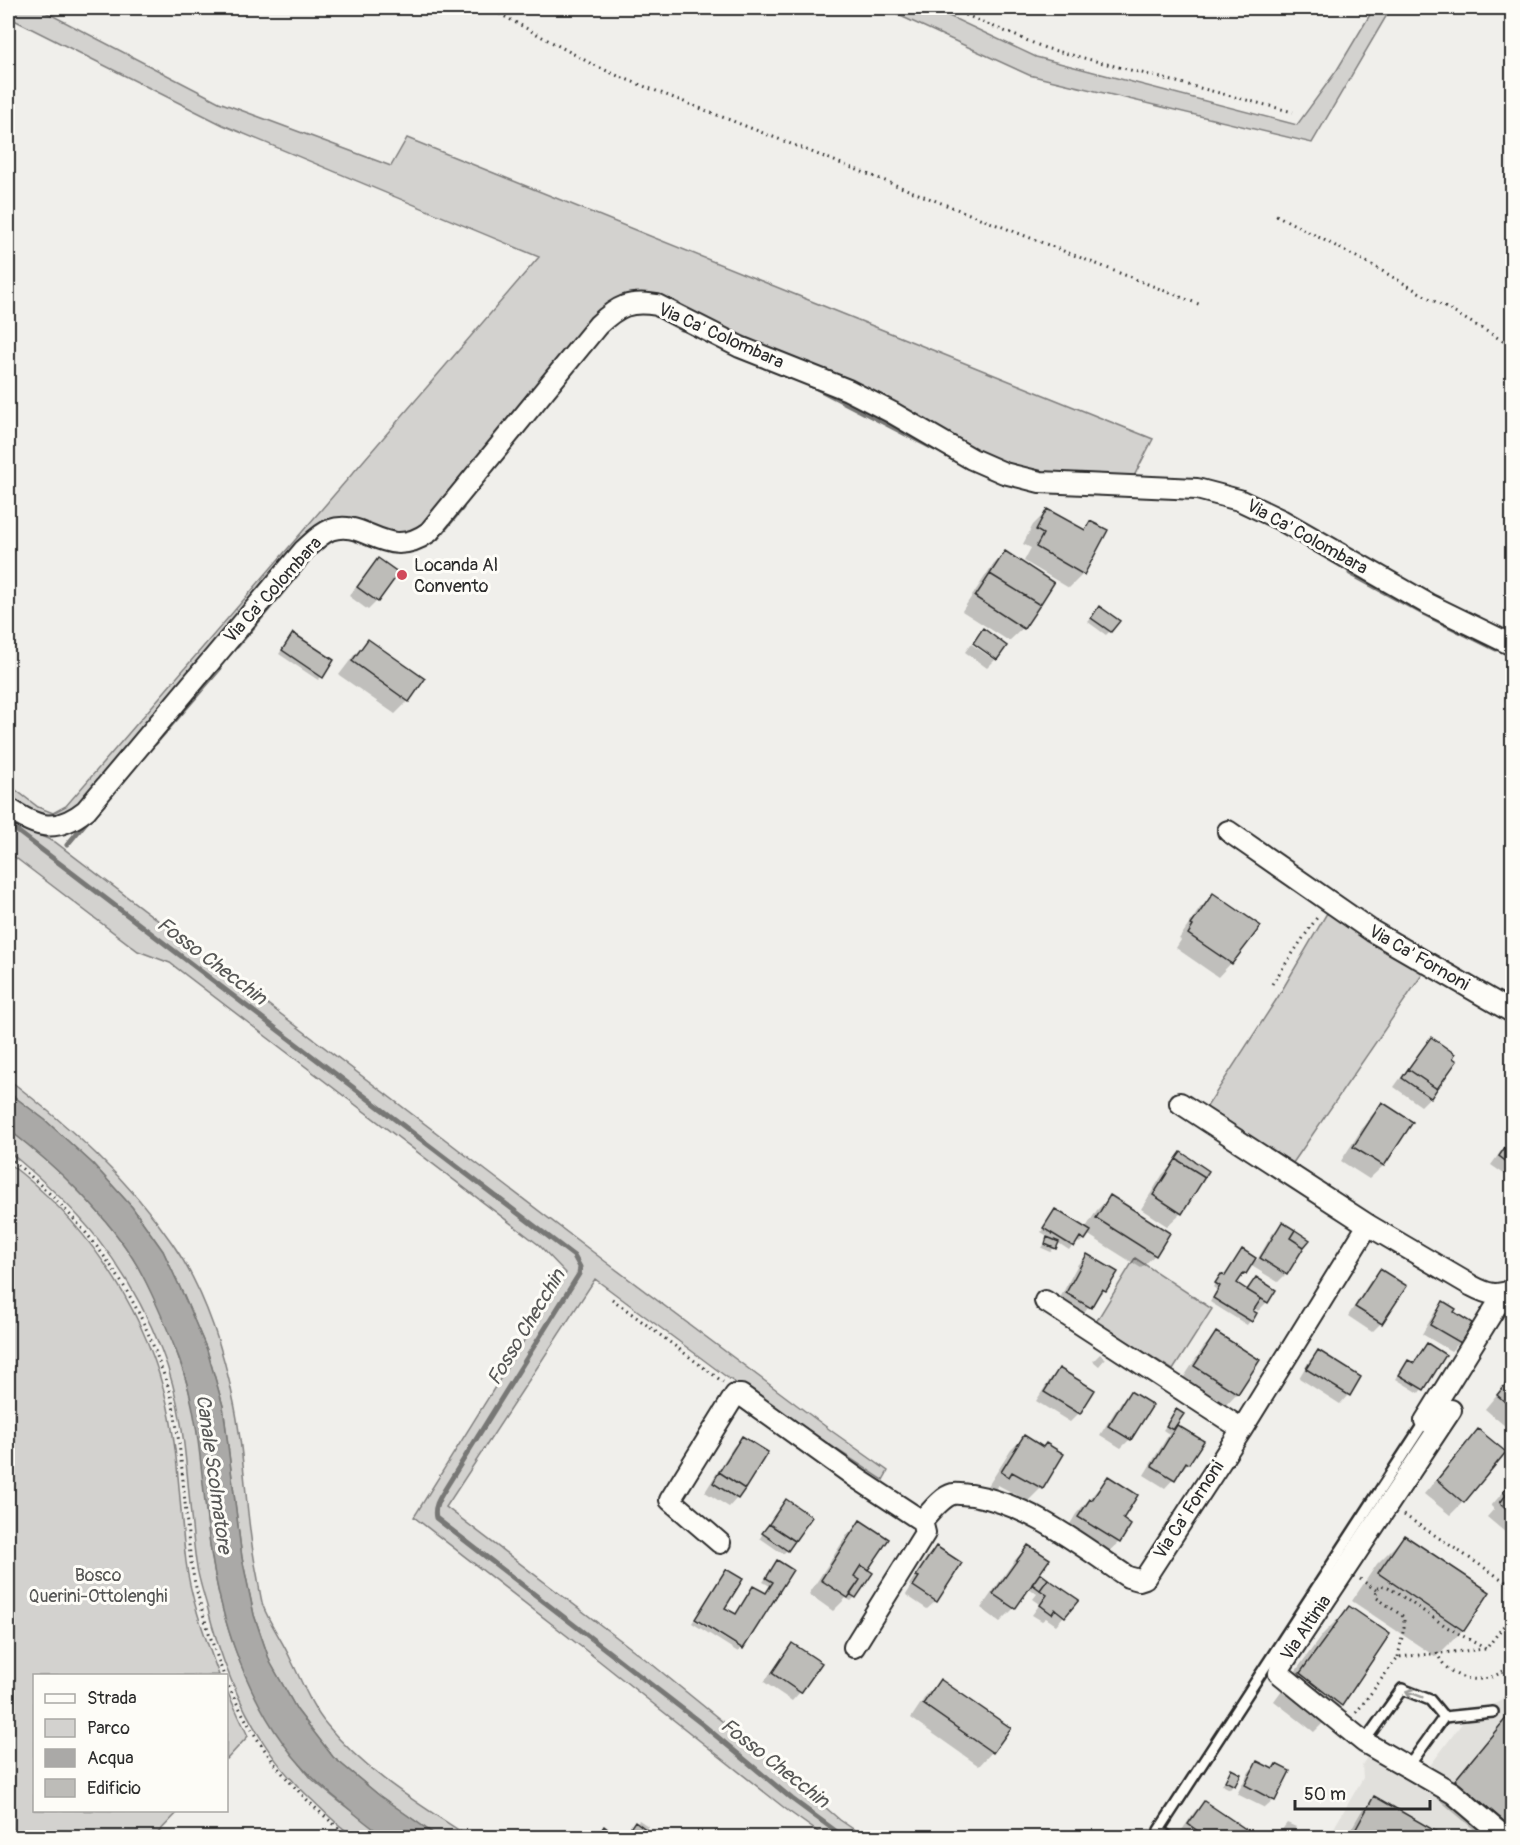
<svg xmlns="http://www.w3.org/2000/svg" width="1520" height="1845" font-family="Pangolin,sans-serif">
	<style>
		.built { fill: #e1e0dc }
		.green { fill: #d3d2cf; stroke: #7f7e7d; stroke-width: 1.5 }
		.water { fill: #aaa9a7; stroke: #777775; stroke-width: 1.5 }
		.shadow { fill: #0003 }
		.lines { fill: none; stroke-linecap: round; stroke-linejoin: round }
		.stream { stroke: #777775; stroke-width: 5 }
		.building { fill: #bdbcb8; stroke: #2b2b2b; stroke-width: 1.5 }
		.service-casing { stroke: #2b2b2b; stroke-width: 14 }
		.minor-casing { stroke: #2b2b2b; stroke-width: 24 }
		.path { stroke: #2b2b2b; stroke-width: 3; stroke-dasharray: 1.5 4.5; stroke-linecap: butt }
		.service { stroke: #fdfcf7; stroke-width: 9 }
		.minor { stroke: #fdfcf7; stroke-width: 20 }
		.oneway { stroke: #9e9e9b }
		.poi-dot { fill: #d1495b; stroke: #fdfcf7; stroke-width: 2 }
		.labels { text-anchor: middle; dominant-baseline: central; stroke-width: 6; stroke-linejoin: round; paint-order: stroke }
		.street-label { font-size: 18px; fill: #2b2b2b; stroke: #fdfcf7 }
		.poi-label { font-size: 18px; fill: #2b2b2b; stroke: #fdfcf7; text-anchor: start }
		.park-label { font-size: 18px; fill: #555554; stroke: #fdfcf7 }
		.water-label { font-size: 20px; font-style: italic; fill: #575756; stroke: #fdfcf7 }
	</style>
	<rect width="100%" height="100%" fill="#f0efeb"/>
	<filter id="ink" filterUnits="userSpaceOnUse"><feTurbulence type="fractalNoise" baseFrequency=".0167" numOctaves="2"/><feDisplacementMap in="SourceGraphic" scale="12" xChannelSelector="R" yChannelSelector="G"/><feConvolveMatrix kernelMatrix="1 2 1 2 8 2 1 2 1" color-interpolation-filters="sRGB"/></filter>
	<g filter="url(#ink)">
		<path class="built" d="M1512 1686V1837L1328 1838 1363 1778 1362 1765 1377 1742 1426 1771 1472 1710 1498 1703Z"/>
		<path class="green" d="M8 8H38L219 102 391 166 407 138 1153 439 1132 480 1021 472 629 295 422 531 397 537 345 518H335L324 522 300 546 82 807 51 822 8 800V784L38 807 53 813 66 806 539 257 223 125 8 17Z
			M883 8H932L1036 57 1297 125 1337 70 1374 8H1391L1312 143 1029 75Z
			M8 816 25 829 55 842 606 1262 833 1432 888 1471 883 1480 728 1378 595 1279 446 1507 653 1665 782 1770 840 1820 865 1837H825L787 1810 593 1656 414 1517 566 1273 539 1245 170 963 138 951 8 852Z
			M1327 913 1424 972 1293 1163 1206 1108 1278 997Z
			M8 1079C69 1126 128 1178 172 1243 204 1289 223 1348 234 1403 246 1459 245 1518 257 1574 259 1584 260 1596 263 1606 270 1624 283 1642 291 1660 302 1682 311 1706 327 1725 365 1772 419 1804 469 1837H438L380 1796 333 1757 297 1710 270 1662 254 1615 242 1558 223 1406 207 1350 183 1294 163 1251 132 1207 93 1164 45 1120 8 1092Z
			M8 1129C55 1165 108 1215 138 1267 163 1311 182 1361 194 1410 205 1460 204 1513 213 1564 225 1635 247 1692 290 1750 297 1759 304 1771 312 1779 335 1800 362 1819 387 1837 379 1837 364 1840 356 1837 341 1830 323 1810 311 1799 256 1749 225 1677 207 1606 203 1592 198 1577 196 1562 186 1489 189 1419 161 1349 126 1262 79 1209 8 1151Z
			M8 1163C82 1218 140 1301 164 1391 179 1447 179 1505 186 1562 191 1601 206 1639 219 1675L34 1676V1810L179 1811 154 1837H8Z
			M1135 1258 1212 1309 1173 1370 1096 1322Z
			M227 1691 248 1736 227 1759H226Z"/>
		<path class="water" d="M8 1092 45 1120 93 1164 132 1207 163 1251 183 1294 207 1350 223 1406 242 1558 254 1615 270 1662 297 1710 333 1757 380 1796 438 1837C426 1838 398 1840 388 1838 377 1834 341 1802 330 1793 263 1739 227 1647 213 1564 201 1495 203 1424 179 1358 167 1328 154 1296 138 1267 108 1215 55 1165 8 1129Z"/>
		<path class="shadow" d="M1047 511 1083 530 1090 523 1106 531 1083 574 1069 588 1024 561 1031 548 1023 544 1033 525Z
			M1005 553 1023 628 1009 641 962 611 992 566Z
			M378 560 377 601 368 610 349 596Z
			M1512 585V602L1505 597Z
			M1096 612 1110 631 1106 635 1088 622Z
			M290 638 321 677 318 680 279 654Z
			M368 641 408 701 395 714 339 675 355 654Z
			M971 644 995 660 987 668 965 652Z
			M1214 895 1231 963 1218 977 1176 948 1181 940 1179 939 1200 908Z
			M1431 1039 1455 1061 1430 1097 1421 1106 1394 1087 1422 1048Z
			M1383 1104 1411 1123 1383 1166 1369 1179 1341 1161 1369 1118Z
			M1512 1136V1175L1510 1178 1491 1165Z
			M1175 1162 1181 1213 1167 1226 1141 1209 1163 1174Z
			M1111 1196 1155 1255 1141 1268 1087 1234 1080 1243 1076 1241 1069 1250 1057 1242 1051 1252 1042 1248 1049 1237 1041 1232 1055 1211 1085 1229 1097 1210Z
			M1282 1224 1286 1274 1278 1282 1250 1265 1235 1284 1245 1290 1256 1279 1267 1302 1258 1311 1254 1308 1251 1311 1255 1314 1247 1325 1210 1302 1217 1290 1213 1287 1221 1275 1224 1278 1243 1251 1257 1260 1273 1233Z
			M1087 1256 1105 1290 1095 1298 1081 1316 1058 1302 1078 1264Z
			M1380 1271 1381 1323 1372 1332 1348 1316 1371 1280Z
			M1444 1303 1452 1313 1460 1342 1451 1351 1422 1334 1435 1312Z
			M1216 1334 1237 1393 1224 1407 1182 1380 1203 1348Z
			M1427 1345 1444 1356 1419 1393 1396 1379 1405 1365 1413 1364Z
			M1318 1352 1348 1395 1340 1404 1299 1378 1309 1361Z
			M1100 1354 1105 1359 1099 1366 1093 1361Z
			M1060 1369 1079 1413 1070 1422 1036 1401 1051 1378Z
			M1512 1376V1432L1485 1409Z
			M1130 1393 1151 1406 1130 1439 1121 1448 1100 1435 1121 1402Z
			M1177 1411 1182 1414 1172 1430 1177 1426 1188 1463 1165 1488 1144 1475 1169 1434 1163 1430Z
			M1478 1431 1463 1502 1450 1515 1424 1494Z
			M1024 1437 1041 1488 1028 1501 998 1485 994 1490 988 1486 1011 1450Z
			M742 1438 737 1498 729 1507 705 1492 733 1447Z
			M1108 1478 1121 1520 1119 1542 1105 1555 1066 1531 1076 1514Z
			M1512 1482V1538L1487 1517 1494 1509 1491 1506Z
			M786 1501 787 1550 783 1554 760 1538 778 1510Z
			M861 1522 866 1571 855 1597 851 1601 846 1598 833 1611 809 1594 847 1535Z
			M1404 1537 1463 1630 1436 1657 1352 1601 1377 1564Z
			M1028 1546 1038 1573 1077 1601 1056 1625 1046 1618 1042 1621 1032 1615 1040 1604 1033 1599 1037 1594 1028 1587 1014 1608 1000 1622 981 1608 1015 1560Z
			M936 1548V1601L927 1609 906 1595 911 1587 909 1585 927 1556Z
			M777 1562 791 1570 743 1647 696 1617 726 1571 723 1609 735 1615 754 1587 765 1594 770 1586 763 1582Z
			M1349 1608 1341 1705 1314 1732 1274 1701 1322 1635Z
			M694 1620 741 1649 738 1652 692 1623Z
			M792 1645 800 1692 792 1701 764 1682 784 1654Z
			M941 1681 992 1752 979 1766 911 1718 927 1694Z
			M1512 1711V1838H1484L1438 1799Z
			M1257 1763 1274 1800 1265 1808 1237 1794 1249 1772Z
			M1231 1771 1234 1785 1230 1789 1222 1785Z
			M1374 1798 1441 1838H1346L1361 1812Z
			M1204 1803 1241 1838H1186L1180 1833 1195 1811Z
			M639 1820 648 1826 641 1838H621Z
			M1287 1823 1296 1827 1290 1836 1281 1831Z"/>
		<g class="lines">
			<path class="stream" d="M663 319 682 329
				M809 384 935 449
				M437 538 462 508
				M1350 573 1423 613 1496 649
				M237 646 303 567
				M155 743 219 669
				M8 824 574 1256 580 1267 579 1274 447 1486C441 1496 433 1506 436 1518L702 1724 792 1799 845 1838
				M67 845 92 815"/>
		</g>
		<path class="building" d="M1047 509 1085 530 1090 521 1108 530 1084 575 1036 547 1043 534 1036 530Z
			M1005 551 1054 583 1040 605 990 574Z
			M378 558 399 573 378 602 357 587Z
			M990 574 1040 605 1024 629 975 597Z
			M1099 606 1120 621 1111 632 1091 618Z
			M983 628 1007 646 997 660 973 643Z
			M293 633 334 660 323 678 282 650Z
			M368 639 425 679 409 702 352 661Z
			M1213 893 1261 926 1232 964 1188 934 1193 926 1191 925Z
			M1431 1037 1455 1054 1453 1058 1457 1061 1437 1089 1408 1069Z
			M1408 1069 1437 1089 1431 1098 1402 1078Z
			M1382 1102 1413 1122 1384 1166 1353 1147Z
			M1512 1137V1166L1499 1156Z
			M1181 1152 1209 1171 1205 1177 1176 1159Z
			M1176 1159 1205 1177 1182 1214 1153 1195Z
			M1110 1195 1170 1233 1156 1256 1096 1218Z
			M1055 1209 1091 1231 1085 1240 1080 1237 1074 1247 1043 1228Z
			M1282 1222 1295 1230 1290 1238 1304 1247 1287 1275 1260 1258Z
			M1295 1230 1310 1240 1304 1247 1290 1238Z
			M1047 1237 1059 1242 1056 1249 1045 1244Z
			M1242 1249 1256 1258 1246 1274 1244 1273 1237 1283 1261 1299 1253 1311 1257 1313 1252 1322 1213 1298 1220 1286 1215 1283 1221 1274 1225 1276Z
			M1087 1254 1118 1272 1106 1291 1102 1289 1091 1308 1066 1293Z
			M1380 1269 1407 1286 1382 1324 1355 1307Z
			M1256 1277 1276 1290 1268 1303 1247 1290Z
			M1443 1301 1456 1309 1454 1312 1472 1323 1461 1343 1430 1325Z
			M1216 1332 1260 1360 1238 1394 1194 1366Z
			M1427 1343 1446 1355 1424 1390 1399 1375 1408 1360 1414 1363Z
			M1318 1350 1361 1377 1350 1396 1306 1369Z
			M1059 1368 1095 1390 1080 1414 1044 1392Z
			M1512 1376V1408L1497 1395Z
			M1130 1391 1153 1405 1131 1440 1108 1426Z
			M1176 1409 1184 1414 1173 1430 1166 1426Z
			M1177 1425 1204 1441 1189 1464 1186 1462 1175 1480 1152 1466Z
			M1478 1429 1506 1452 1464 1503 1437 1480Z
			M1024 1435 1043 1447 1046 1443 1064 1454 1043 1489 1012 1472 1009 1477 1001 1472Z
			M742 1436 768 1452 745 1489 719 1472Z
			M719 1472 745 1489 738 1499 713 1483Z
			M1108 1476 1138 1495 1123 1519 1131 1525 1120 1543 1078 1517 1090 1499 1092 1500Z
			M1512 1481V1514L1500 1503 1506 1495 1503 1492Z
			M786 1499 812 1517 795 1541 769 1524Z
			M860 1520 889 1539 868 1570 861 1565 854 1576 860 1580 848 1598 821 1580Z
			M769 1524 795 1541 788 1551 762 1533Z
			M1404 1535 1490 1592 1464 1631 1378 1573Z
			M1028 1545 1050 1559 1015 1609 993 1594Z
			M936 1546 962 1563 937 1602 913 1586 919 1577 916 1576Z
			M777 1560 793 1570 743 1649 695 1619 726 1569 743 1579 725 1608 736 1614 753 1586 766 1593 773 1582 766 1578Z
			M861 1565 873 1573 856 1598 850 1594 860 1580 854 1576Z
			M1040 1573 1048 1579 1040 1590 1032 1584Z
			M1048 1579 1079 1600 1065 1617 1055 1609 1052 1614 1040 1605 1047 1595 1040 1590Z
			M1349 1606 1390 1634 1342 1706 1300 1673Z
			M792 1643 822 1663 801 1693 772 1673Z
			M940 1679 1011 1728 993 1753 923 1704Z
			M1512 1711V1828L1455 1780Z
			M1257 1761 1273 1769 1276 1764 1290 1771 1275 1801 1245 1785Z
			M1231 1769 1241 1774 1235 1786 1225 1781Z
			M1374 1796 1444 1836 1443 1838H1351Z
			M1204 1801 1247 1830 1242 1838H1208L1188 1824Z
			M635 1821 648 1831 643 1838H621L625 1832 627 1833Z
			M604 1826 619 1838H596Z"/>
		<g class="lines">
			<defs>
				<path id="service" d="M1444 1717 1493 1712
					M1364 1742 1402 1689 1430 1700 1444 1717 1408 1767
					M1170 1838 1159 1830 1425 1421"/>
				<path id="minor" d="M8 808C37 828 56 834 86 810L304 550C312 543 320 534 330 530 365 517 386 563 429 532L598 325C618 306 630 300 657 305L740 347 848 390 891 412 972 459 1004 473 1040 482 1197 489 1239 500 1281 520 1428 604 1512 645
					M1228 831 1372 931 1512 1012
					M1180 1103 1368 1225 1472 1286C1487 1294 1497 1297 1512 1290
					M1045 1301 1242 1429
					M1451 1410 1281 1666 1279 1673 1364 1742 1453 1793 1506 1838
					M1425 1421 1497 1305 1500 1296 1512 1305
					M720 1543 670 1500 735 1395H741L858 1479 922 1521C930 1513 941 1497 953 1494 959 1493 966 1495 972 1495 1031 1505 1080 1545 1128 1577L1139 1580 1145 1578 1242 1429 1368 1225
					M854 1647 925 1533 922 1521"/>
			</defs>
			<use href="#service" class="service-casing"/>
			<use href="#minor" class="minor-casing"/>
			<path class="path" d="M489 8 590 63 618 76 1201 305
				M949 8 1045 48 1293 112
				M1276 215 1372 265 1512 346
				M1272 984 1318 916
				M8 1157C75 1211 131 1278 159 1362 163 1373 168 1384 171 1396 183 1451 184 1507 191 1562 197 1601 211 1639 224 1676
				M612 1299 723 1382
				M1404 1515 1512 1586
				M1360 1579 1376 1590
				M1437 1652C1448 1684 1491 1688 1512 1663
				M1398 1657 1404 1627V1617L1377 1598 1376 1590 1381 1585 1388 1587 1447 1627 1486 1649
				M226 1681C259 1751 290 1790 351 1838
				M1356 1713 1398 1657 1486 1649 1512 1615"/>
			<use href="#service" class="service"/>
			<use href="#minor" class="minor"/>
		</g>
		<defs><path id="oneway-shaft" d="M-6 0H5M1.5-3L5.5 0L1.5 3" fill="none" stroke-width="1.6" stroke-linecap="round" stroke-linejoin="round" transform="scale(1.5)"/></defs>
		<use class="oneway" href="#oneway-shaft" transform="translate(1414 1694) rotate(-159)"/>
	</g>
	<circle class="poi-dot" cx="402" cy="575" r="6"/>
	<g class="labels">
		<g class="street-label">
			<text transform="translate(721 336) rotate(24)">Via Ca' Colombara</text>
			<text transform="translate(1307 537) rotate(29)">Via Ca' Colombara</text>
			<text transform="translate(273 590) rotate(-48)">Via Ca' Colombara</text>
			<text transform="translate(1419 958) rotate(30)">Via Ca' Fornoni</text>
			<text transform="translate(1189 1510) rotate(-57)">Via Ca' Fornoni</text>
			<text transform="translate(1306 1628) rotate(-56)">Via Altinia</text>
		</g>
		<g class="poi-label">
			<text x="414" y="565">Locanda Al<tspan x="414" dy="21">Convento</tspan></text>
		</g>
		<g class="park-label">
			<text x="98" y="1575">Bosco<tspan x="98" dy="21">Querini-Ottolenghi</tspan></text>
		</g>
		<g class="water-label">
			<text transform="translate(212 961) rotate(37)">Fosso Checchin</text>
			<text transform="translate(526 1327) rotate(-59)">Fosso Checchin</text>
			<text transform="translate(214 1474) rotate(82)">Canale Scolmatore</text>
			<text transform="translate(775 1763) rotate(38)">Fosso Checchin</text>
		</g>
	</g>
	<rect width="1520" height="1845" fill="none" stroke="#fdfcf7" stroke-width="30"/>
	<rect x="15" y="15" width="1490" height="1815" fill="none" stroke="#2b2b2b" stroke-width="2" filter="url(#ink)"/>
	<rect x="33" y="1674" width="195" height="138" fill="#fdfcf7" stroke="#a9a8a5" stroke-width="1.5"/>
	<rect x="45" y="1694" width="30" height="9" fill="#fdfcf7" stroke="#a9a8a5" stroke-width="1.5"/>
	<text x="87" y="1704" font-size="18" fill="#2b2b2b">Strada</text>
	<rect x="45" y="1719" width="30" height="18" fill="#d3d2cf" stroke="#a9a8a5" stroke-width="1.5"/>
	<text x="87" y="1734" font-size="18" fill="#2b2b2b">Parco</text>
	<rect x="45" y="1749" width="30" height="18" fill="#aaa9a7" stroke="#a9a8a5" stroke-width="1.5"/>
	<text x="87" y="1764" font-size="18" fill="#2b2b2b">Acqua</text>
	<rect x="45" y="1779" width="30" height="18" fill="#bdbcb8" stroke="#a9a8a5" stroke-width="1.5"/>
	<text x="87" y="1794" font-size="18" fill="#2b2b2b">Edificio</text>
	<path d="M1295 1800v9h135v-9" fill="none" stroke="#2b2b2b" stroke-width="3"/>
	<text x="1304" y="1800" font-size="18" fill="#2b2b2b" stroke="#fdfcf7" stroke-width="4.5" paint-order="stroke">50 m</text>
</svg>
